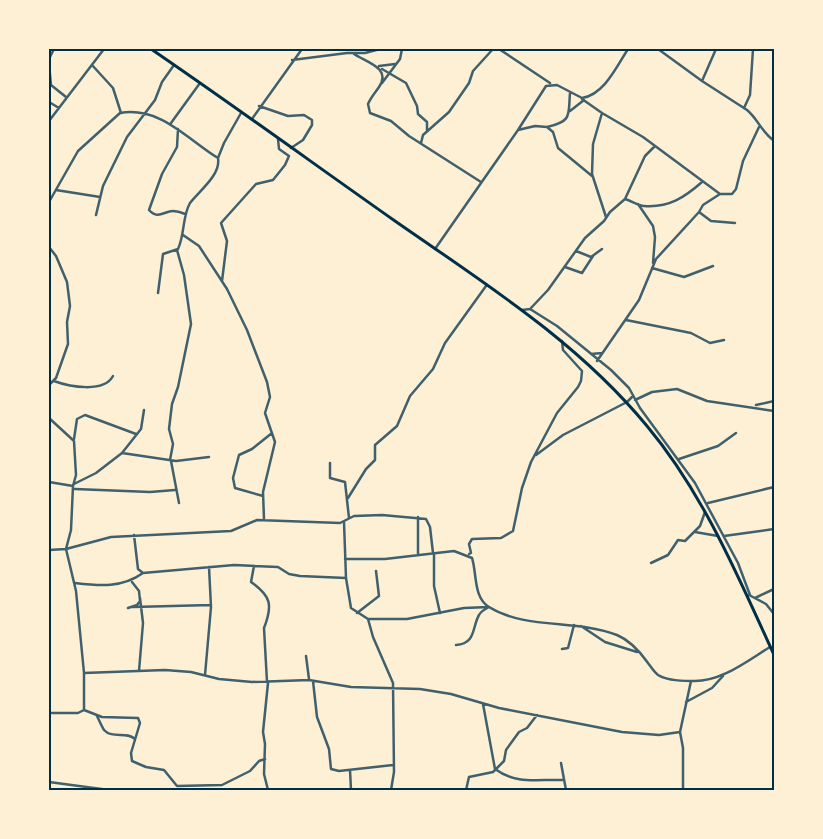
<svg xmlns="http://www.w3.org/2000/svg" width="823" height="839" font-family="'Work Sans',sans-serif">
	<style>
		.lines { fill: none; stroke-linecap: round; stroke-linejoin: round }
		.minor { stroke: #3f606c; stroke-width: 2.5 }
		.secondary { stroke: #003049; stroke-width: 3 }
		.neatline { fill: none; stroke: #003049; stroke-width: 2 }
	</style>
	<rect width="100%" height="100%" fill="#fdf0d5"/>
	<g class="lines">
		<path class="minor" d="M499 49 550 83
			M658 49 702 81 747 110C758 119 760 130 774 141
			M354 54C366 62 392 68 379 87 375 93 371 97 368 104L370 113 391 121 409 136 481 182
			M49 59 54 49
			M292 60 347 53H365L380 49
			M49 64 51 85 66 97
			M92 65 113 88 121 113
			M379 66 395 64
			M382 69 406 83 417 106 418 114 427 122V130
			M702 81 716 49
			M382 83 400 59 402 49
			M582 99 602 113 643 137 720 194H732L736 189 743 161 759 127
			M49 102 59 108
			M259 106 288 116 304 115 312 120V125L303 140 291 148
			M744 108 750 95 753 49
			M570 111 584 100
			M602 113 593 144 592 174 606 217
			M252 119 302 49
			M49 121 104 49
			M171 123 200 83
			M547 127C573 121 568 115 570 93
			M178 129 177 147 162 174 149 210C158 220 164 211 173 211 177 211 182 213 186 214
			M518 130 535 126 547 127 553 132 558 148 592 176
			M421 143 423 135 449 112 469 83 473 71 493 49
			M218 158 224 143 241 113
			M56 190 100 197
			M625 199C632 201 638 206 644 206 669 208 685 197 702 182
			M49 202 78 151 120 113C160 106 187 139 218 158 221 175 199 191 190 203 182 217 185 234 178 249L163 254 158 293
			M638 204 653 226 655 237 653 263
			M699 212 711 221 735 223
			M96 215 103 186 127 137 155 100 162 82 174 65
			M183 235 199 246 227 289 247 330 267 382 270 397 265 413 275 442 263 492 264 519
			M49 247 56 256 67 282 70 306 67 322 68 344 56 378 49 385
			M435 249 518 130 546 86 557 85 582 98C604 95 617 66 628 49
			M576 251 591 257 602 249
			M565 267 582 273 593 256
			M652 268 684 277 713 266
			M222 281 227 241 221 223 256 184 273 180 285 165 289 156 279 149 278 139
			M530 309 548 290 585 238 604 221 610 212 625 199 645 156 655 146
			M522 310 530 309 557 326 611 370 629 388 640 408 695 483 738 563 750 595
			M626 320 691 333 710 343 724 340
			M591 354 602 353
			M597 361 639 300 656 259 699 212 703 205 720 194
			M54 381C70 387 104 393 113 376
			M635 400 652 392 677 389 707 401 774 411
			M756 405 774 401
			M49 418 74 441 76 475 73 486 71 530 66 549 76 591 84 673V710L78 713H49
			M74 439 77 419 85 415 136 434
			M122 453 141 429 144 410
			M536 455 563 435 627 402 632 397
			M679 459 718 446 736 433
			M170 460 173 444 169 429 172 404 178 387 191 324 184 275 177 250
			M171 461 179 503
			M330 463V478L345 482 349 518
			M49 482 73 486
			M74 484 96 473 122 453 176 461 209 457
			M75 489 150 492 175 490
			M263 496 235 488 233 478 239 455 252 449 272 433
			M348 498 366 469 375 460V445L397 426 410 396 433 369 445 343 486 286
			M708 503 774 487
			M344 522 346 578 351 608 368 619 373 637 393 683 394 772 391 790
			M695 532 718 536
			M134 535 138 569 143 573
			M724 536 774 529
			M49 550 66 549 111 537 231 531 257 520 340 523 354 516 382 515 426 519 430 527 433 553
			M434 553V586L440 613
			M469 554 471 553 469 544 472 539 501 538 513 531 522 488 531 462 557 413 578 387 581 381 582 371 563 350 562 341
			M418 555V517
			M345 559H385L454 551 472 558C477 573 473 597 489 607 526 630 576 619 617 635 629 640 641 653 648 663 651 667 654 672 658 675 666 680 682 681 691 681 720 683 747 661 770 647
			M651 563 668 555 678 540 685 541 700 526 705 512
			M254 566 251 582C271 596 273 605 264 628L267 682
			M75 583C100 586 122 588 143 573L234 565 278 567 289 574 300 576 346 578
			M749 595 766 604 774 614
			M755 598 774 589
			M133 607 211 605
			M128 608 137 605 140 601 139 591 132 582
			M357 613 379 596 376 571
			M368 619H407L464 608 489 607C485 609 481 611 479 615 472 627 476 644 456 645
			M581 626 605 642 637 652
			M562 649 568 648 574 625
			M306 656 309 679
			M139 671 143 623 140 598
			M84 673 165 670 191 672 219 679 252 682 309 680 351 687 420 689 451 694 499 708 622 732 659 735 680 732 691 681
			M205 675 211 607 209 567
			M313 681 317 717 329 749 331 769 339 771 393 765
			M268 683 263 732 265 744 264 774 268 790
			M686 702 712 688 723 676
			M483 704 495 769C517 785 537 779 563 780
			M84 710 102 717 138 718 140 723 131 753 132 761 146 767 164 770 177 786 222 785 250 771 259 761 265 759
			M97 716C99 720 102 727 104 730 112 739 127 731 135 739
			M680 732 683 748V790
			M561 763 566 790
			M350 770 351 790
			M49 782 109 790
			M466 790 469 777 493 772 504 761 506 750 519 732 527 728 537 715"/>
		<path class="secondary" d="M151 49C233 105 314 164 395 221 484 283 577 341 647 426 703 493 738 576 774 655"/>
	</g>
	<rect width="823" height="839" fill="none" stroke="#fdf0d5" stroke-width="100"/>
	<rect x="50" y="50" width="723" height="739" class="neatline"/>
</svg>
